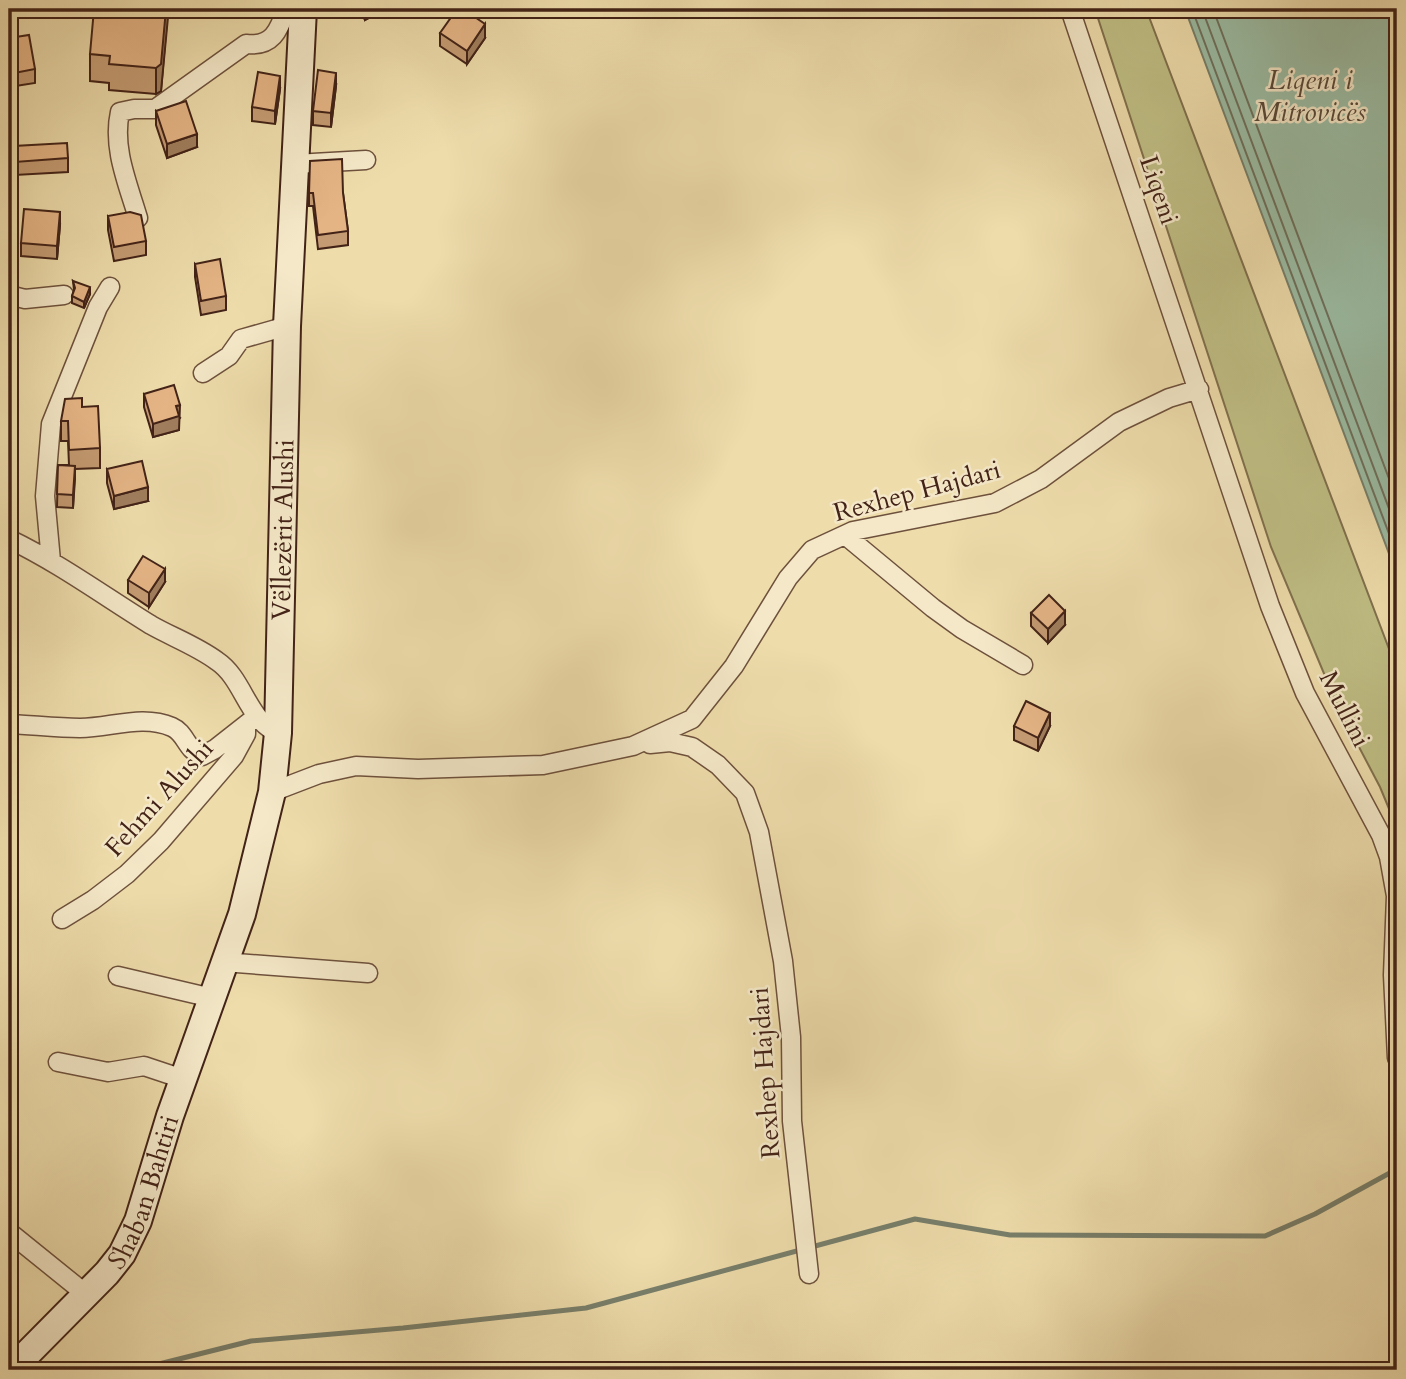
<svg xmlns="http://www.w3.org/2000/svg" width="1406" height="1379" font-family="Cardo,serif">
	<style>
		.green { fill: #bfbe84; stroke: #81704e; stroke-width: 2 }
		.water { fill: #9bbca3; stroke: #787f6b; stroke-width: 2 }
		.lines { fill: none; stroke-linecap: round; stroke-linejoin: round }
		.shore { stroke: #6f705d; stroke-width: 2 }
		.stream { stroke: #787f6b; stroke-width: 5 }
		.street-casing { stroke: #6e513c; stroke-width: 21 }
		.secondary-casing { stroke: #432317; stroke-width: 30 }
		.street { stroke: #f4e8c8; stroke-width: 18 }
		.secondary { stroke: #f4e8c8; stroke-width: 26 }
		.wall { fill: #c49b72; stroke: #432317; stroke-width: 2 }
		.shaded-wall { fill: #a07e5d; stroke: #432317; stroke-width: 2 }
		.building { fill: #e4b485; stroke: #432317; stroke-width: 2 }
		.labels { text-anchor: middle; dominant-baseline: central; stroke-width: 5; stroke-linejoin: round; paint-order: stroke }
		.street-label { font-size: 26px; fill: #432317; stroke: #f4e8c8 }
		.water-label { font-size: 28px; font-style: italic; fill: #59493a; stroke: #f4e8c8 }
	</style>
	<rect width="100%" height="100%" fill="#eedcab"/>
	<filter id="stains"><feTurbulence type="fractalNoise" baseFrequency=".00286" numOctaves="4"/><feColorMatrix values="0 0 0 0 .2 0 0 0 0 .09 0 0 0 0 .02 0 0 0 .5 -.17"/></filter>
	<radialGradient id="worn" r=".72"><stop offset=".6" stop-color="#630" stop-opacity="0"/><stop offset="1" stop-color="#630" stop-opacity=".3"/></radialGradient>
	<path class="green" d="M1095 9H1146L1397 670V828L1380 787 1338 707 1271 547Z"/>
	<path class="water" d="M1185 9H1397V575Z"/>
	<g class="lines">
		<path class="shore" d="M1192 9 1397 555
			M1202 9 1397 530
			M1213 9 1397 500"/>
		<path class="stream" d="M135 1370 251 1341 403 1328 586 1308 915 1219 1010 1235 1265 1236 1315 1214 1397 1169"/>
		<defs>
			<path id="street" d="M1070 9 1270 606 1305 693 1381 835 1389 857 1396 896 1393 975 1397 1058
				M295 164 366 160
				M138 218C128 184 112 148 120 112L134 109H155L246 44C272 47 279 31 286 9
				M9 295 25 299 64 295
				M203 373 229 356 241 339 287 326
				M845 535 933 608 962 629 1023 665
				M9 539C59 563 104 596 151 625 172 637 197 646 217 661 244 679 247 720 278 733
				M51 561 45 496 51 424 98 307 110 287
				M10 724C33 725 57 728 80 728 111 728 142 714 172 727 186 733 186 750 202 756L215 749 257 716
				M650 744 670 742 692 747 718 765 745 793 759 832 783 961 791 1037 792 1121 809 1274
				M272 792 319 774 356 766 418 769 543 765 633 746 692 719 734 666 788 578 812 550 853 531 995 503 1041 479 1119 422 1169 398 1199 389
				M62 919 93 900 127 874 161 841 234 756 246 734V726
				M223 962 368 973
				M118 976 212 998
				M58 1062 108 1072 144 1066 183 1079
				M9 1232 87 1295"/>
			<g id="secondary">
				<path id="s1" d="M19 1370 27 1354 107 1273 122 1254 138 1221 170 1116 242 914 272 792 278 733 287 326 303 9"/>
			</g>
		</defs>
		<use href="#street" class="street-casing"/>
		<use href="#secondary" class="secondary-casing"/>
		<use href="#street" class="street"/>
		<use href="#secondary" class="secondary"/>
	</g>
	<path class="wall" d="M168 9 161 91 156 94 109 90V83L90 81V54Z
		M358 9H385L365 20Z
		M440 33 485 38 467 64 440 46Z
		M9 38 35 69V83L9 87Z
		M336 86 331 127 313 125V111Z
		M280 89 275 124 252 121V107Z
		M156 111 197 147 167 158 156 125Z
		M14 146 68 158V172L15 175Z
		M309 193H343L348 231V245L318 249 313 206H309Z
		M108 216 146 241V255L114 261 108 230Z
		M60 225 57 259 21 256V243Z
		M195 264 226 296V310L201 315 195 277Z
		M73 281 90 294 84 308 72 303V296L74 290Z
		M144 394 180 418 179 419V430L153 437 144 407Z
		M82 407 100 448V468L75 469 73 508 57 507 58 465H69L68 441H61V421Z
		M107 469 148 501 114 509 107 483Z
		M128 580 165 582 149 607 128 593Z
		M1031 613 1065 625 1048 643 1031 626Z
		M1014 726H1050L1038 751 1014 740Z"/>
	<path class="shaded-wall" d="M166 9H168V17L161 91 156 94V68Z
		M365 9H385L365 20Z
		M485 24V38L467 64V51Z
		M336 73V86L331 127V113Z
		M280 76V89L275 124V111Z
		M197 134V147L167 158V144Z
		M60 212V225L57 259V246Z
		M90 287V294L84 308V302Z
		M180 405 179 430 153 437V424L176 406Z
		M75 466V479L73 508V495Z
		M148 487V501L114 509V496Z
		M165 569V582L149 607V593Z
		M1065 611V625L1048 643V629Z
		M1050 713V726L1038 751V738Z"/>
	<path class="building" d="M94 9H166L161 64 156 68 109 64 110 56 90 54Z
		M457 9H463L485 24 467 51 440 33Z
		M29 35 35 69 9 74V38Z
		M318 70 336 73 331 113 313 111Z
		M258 72 280 76 275 111 252 107Z
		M186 101 197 134 167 144 156 111Z
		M67 143 68 158 15 162 14 146Z
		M342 159 343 193 348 231 318 235 313 193H309L310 161Z
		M24 209 60 212 57 246 21 243Z
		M130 212 141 215 146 241 114 247 108 216Z
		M220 259 226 296 201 301 195 264Z
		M73 281 90 287 84 302 72 296 75 288Z
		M174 385 180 405 176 406 179 416 153 424 144 394Z
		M82 398V407L98 406 100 448 69 450 68 421H61L65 399Z
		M142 461 148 487 114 496 107 469Z
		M58 465 75 466 73 495 57 494Z
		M143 556 165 569 149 593 128 580Z
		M1049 595 1065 611 1048 629 1031 613Z
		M1026 701 1050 713 1038 738 1014 726Z"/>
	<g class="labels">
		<g class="street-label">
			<text transform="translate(1159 190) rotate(71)">Liqeni</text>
			<text transform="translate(917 491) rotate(-15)">Rexhep Hajdari</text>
			<text stroke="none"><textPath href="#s1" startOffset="905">Vëllezërit Alushi</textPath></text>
			<text transform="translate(1345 709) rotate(63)">Mullini</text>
			<text transform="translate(159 798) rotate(-48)">Fehmi Alushi</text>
			<text transform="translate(765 1073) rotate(-94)">Rexhep Hajdari</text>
			<text stroke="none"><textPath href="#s1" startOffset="222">Shaban Bahtiri</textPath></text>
		</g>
		<g class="water-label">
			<text x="1310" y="80">Liqeni i<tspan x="1310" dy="32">Mitrovicës</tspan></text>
		</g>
	</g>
	<rect width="1406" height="1379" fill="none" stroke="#eedcab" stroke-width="35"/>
	<rect x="10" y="10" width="1385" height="1358" fill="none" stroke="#432317" stroke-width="3.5"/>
	<rect x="18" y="18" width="1371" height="1344" fill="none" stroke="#432317" stroke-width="2"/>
	<rect width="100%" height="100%" filter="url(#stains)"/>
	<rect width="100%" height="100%" fill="url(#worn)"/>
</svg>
